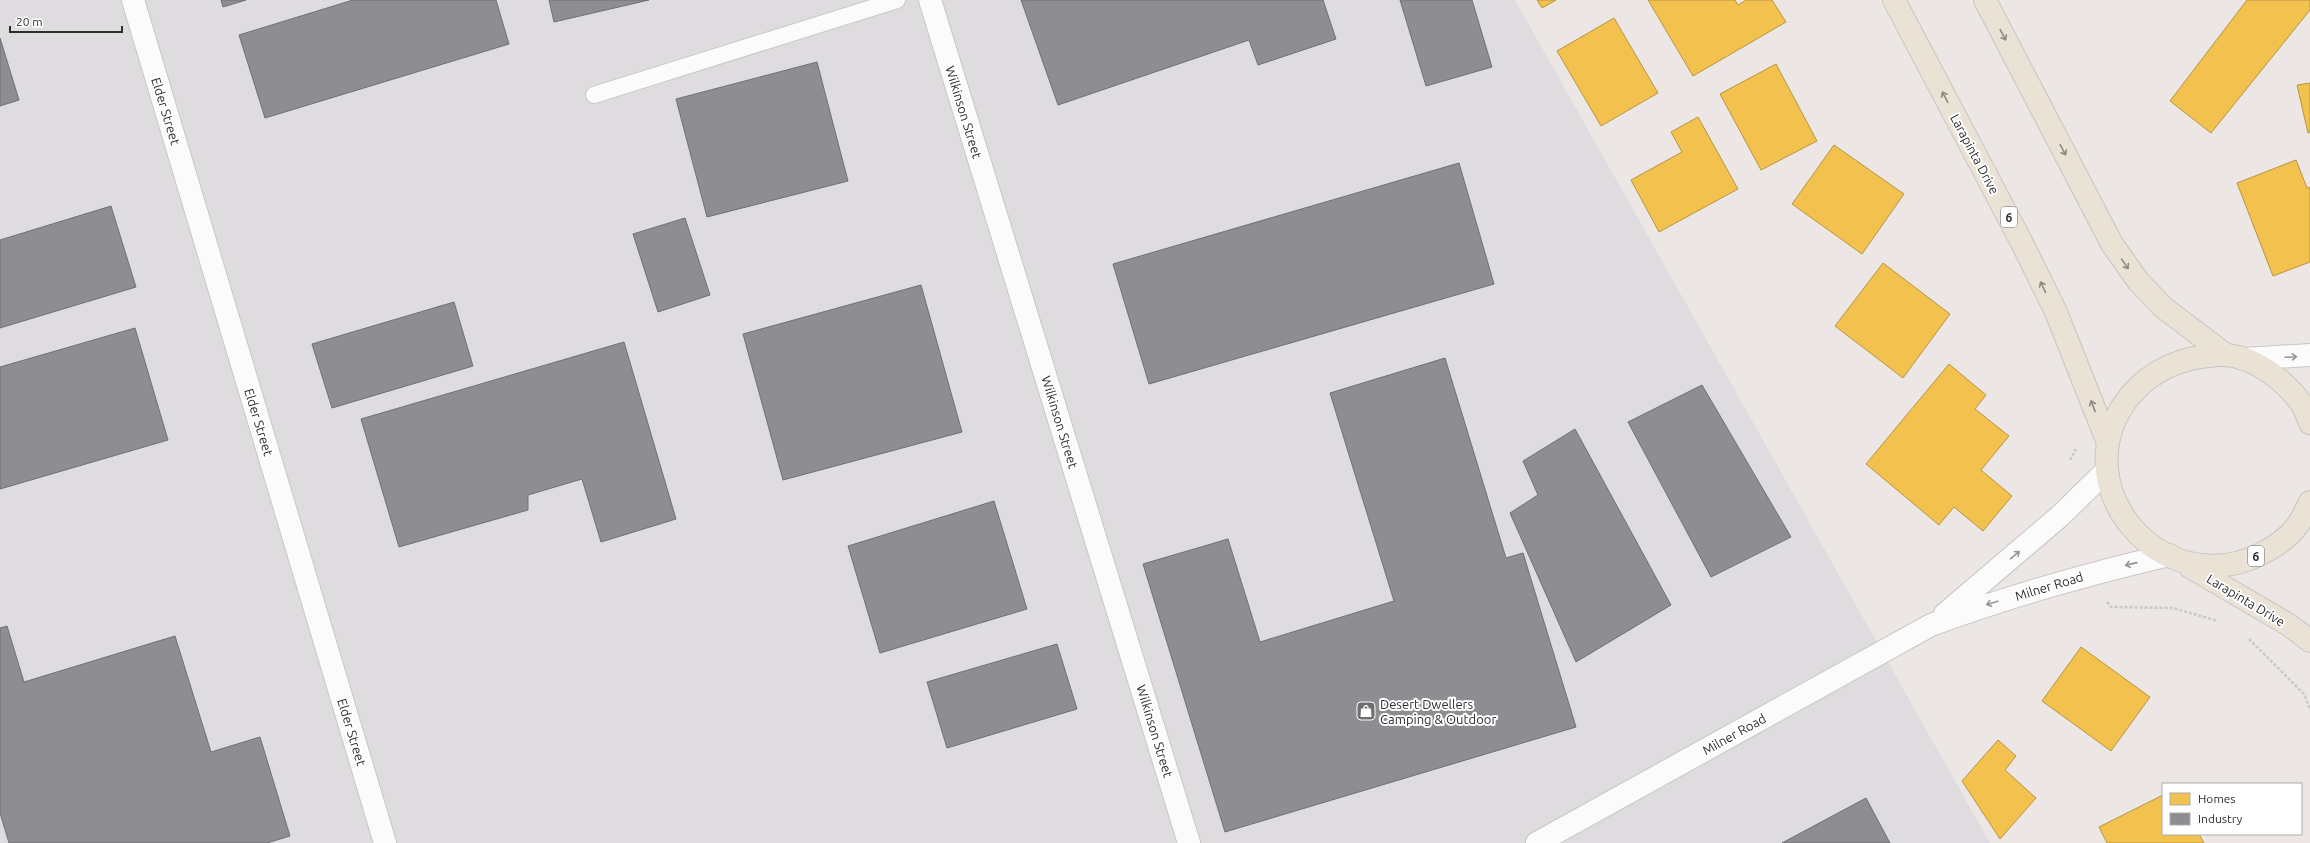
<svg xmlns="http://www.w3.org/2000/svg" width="2310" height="843" font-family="Ubuntu,sans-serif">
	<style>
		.industrial { fill: #dfdcdf }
		.homes { fill: #f2c14e; stroke: #b79544 }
		.industry { fill: #8d8d92; stroke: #707074 }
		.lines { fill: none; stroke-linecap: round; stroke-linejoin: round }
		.service-casing { stroke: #c8c6c6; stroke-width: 18 }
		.minor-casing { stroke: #c8c6c6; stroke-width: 24 }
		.primary-casing { stroke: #c6c4c4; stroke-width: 24 }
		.path { stroke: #c9c9c8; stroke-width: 2.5; stroke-dasharray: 3 2; stroke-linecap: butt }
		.service { stroke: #fcfbfb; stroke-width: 16 }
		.minor { stroke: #fcfbfb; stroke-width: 22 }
		.primary { stroke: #e9e2d5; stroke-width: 22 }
		.oneway { stroke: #8c8882 }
		.oneway2 { stroke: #959494 }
		.labels { text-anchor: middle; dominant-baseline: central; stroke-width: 4; stroke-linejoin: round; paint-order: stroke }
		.shield { fill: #fff; stroke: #6d6d6d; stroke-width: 1 }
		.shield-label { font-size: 12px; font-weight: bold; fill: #2e2e2e }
		.street-label { font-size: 13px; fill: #2e2e2e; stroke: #fff }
		.poi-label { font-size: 13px; fill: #2e2e2e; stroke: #fff; text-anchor: start }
	</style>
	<rect width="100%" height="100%" fill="#ece7e4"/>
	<path class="industrial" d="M0 0H1515L1990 843H0Z"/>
	<path class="homes" d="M1537 0H1556L1542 8Z
		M1648 0H1735L1738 5 1746 0H1772L1786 22 1693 76Z
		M2247 0H2310V10L2211 133 2170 101Z
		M1614 18 1658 93 1601 126 1557 51Z
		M1776 64 1817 141 1761 170 1720 94Z
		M2310 83V132L2308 133 2297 85Z
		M1698 117 1738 189 1659 232 1631 180 1682 152 1671 132Z
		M1834 145 1904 194 1862 254 1792 204Z
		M2296 160 2307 188 2310 187V262L2273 276 2237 183Z
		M1883 263 1950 314 1903 378 1835 326Z
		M1949 364 1986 395 1975 409 2009 436 1981 470 2012 496 1983 531 1954 507 1939 525 1866 464Z
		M2081 647 2150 697 2111 751 2042 701Z
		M1998 740 2016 756 2005 770 2036 798 2000 839 1962 781Z
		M2163 795V834H2199L2204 843H2107L2099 827Z"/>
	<path class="industry" d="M221 0H246L223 7Z
		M353 0H496L509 44 265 118 239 35Z
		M549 0H649L554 22Z
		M1021 0H1323L1336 39 1258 65 1249 40 1058 105Z
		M1400 0H1472L1492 67 1426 86Z
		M0 38 19 100 0 106Z
		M817 62 848 181 707 217 676 99Z
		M1459 163 1494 284 1149 384 1113 264Z
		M111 206 136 287 0 328V240Z
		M685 218 710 295 658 312 633 234Z
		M921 285 962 432 783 480 743 334Z
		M454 302 473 366 332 408 312 344Z
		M135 328 168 440 0 489V367Z
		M624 342 676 519 601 542 582 479 528 495V510L399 547 361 419Z
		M1445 358 1506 558 1523 553 1576 727 1225 832 1143 564 1228 539 1260 642 1394 601 1330 393Z
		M1702 385 1791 537 1711 577 1628 422Z
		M1575 429 1671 605 1576 662 1510 513 1538 495 1523 461Z
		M994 501 1027 609 880 653 848 546Z
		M7 626 24 682 175 636 211 752 260 737 290 836 267 843H9L0 813V628Z
		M1057 644 1077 709 947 748 927 682Z
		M1866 798 1890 843H1782Z"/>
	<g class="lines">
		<defs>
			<path id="service" d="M594 95 897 0"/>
			<path id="minor" d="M133 0 385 843
				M930 0 1189 843
				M2243 359 2310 355
				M1945 614 2060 516 2107 470
				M1537 843 1931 625C2009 596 2088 574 2169 555"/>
			<path id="primary" d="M1894 0 2022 243 2056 312 2108 443
				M1985 0 2112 244 2138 281 2164 308 2226 355
				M2310 423C2307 416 2305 409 2301 403 2284 380 2252 354 2221 355 2185 356 2153 368 2129 397 2061 485 2160 602 2259 555 2273 548 2288 538 2297 526 2302 519 2306 510 2310 502
				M2190 567 2289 625 2310 641"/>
		</defs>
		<use href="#service" class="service-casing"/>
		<use href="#minor" class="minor-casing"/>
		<use href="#primary" class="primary-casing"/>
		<path class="path" d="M2070 460 2076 449
			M2107 602 2111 607 2173 608 2218 621
			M2249 639 2304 694 2310 709"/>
		<use href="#service" class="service"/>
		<use href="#minor" class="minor"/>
		<use href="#primary" class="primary"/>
	</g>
	<defs><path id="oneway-shaft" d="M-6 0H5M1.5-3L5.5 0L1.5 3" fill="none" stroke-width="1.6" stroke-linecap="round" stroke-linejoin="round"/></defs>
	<g class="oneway">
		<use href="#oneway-shaft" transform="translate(2003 35) rotate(62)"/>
		<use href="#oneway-shaft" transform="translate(1945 97) rotate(-118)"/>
		<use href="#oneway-shaft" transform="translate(2063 150) rotate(62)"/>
		<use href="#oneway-shaft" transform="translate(2125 264) rotate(55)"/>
		<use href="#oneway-shaft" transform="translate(2043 287) rotate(-115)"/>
		<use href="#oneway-shaft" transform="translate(2093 406) rotate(-111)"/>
	</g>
	<g class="oneway2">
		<use href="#oneway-shaft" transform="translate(2291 357) rotate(-3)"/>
		<use href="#oneway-shaft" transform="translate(2015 555) rotate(-40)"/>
		<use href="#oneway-shaft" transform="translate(2131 564) rotate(167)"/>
		<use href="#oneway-shaft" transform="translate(1992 603) rotate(163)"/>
	</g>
	<defs>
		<symbol id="shop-square" viewBox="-11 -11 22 22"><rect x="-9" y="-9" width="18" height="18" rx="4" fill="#706f6e" stroke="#fff"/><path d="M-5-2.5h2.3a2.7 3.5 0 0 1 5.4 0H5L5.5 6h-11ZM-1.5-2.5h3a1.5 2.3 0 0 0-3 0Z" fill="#fff"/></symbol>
	</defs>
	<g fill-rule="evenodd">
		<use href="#shop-square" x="1355" y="700" width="22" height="22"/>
	</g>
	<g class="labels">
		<g class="shield">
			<rect x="2001" y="207" width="16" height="20" rx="3"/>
			<rect x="2248" y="546" width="16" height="20" rx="3"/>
		</g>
		<g class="shield-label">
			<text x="2009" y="217">6</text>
			<text x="2256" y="556">6</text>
		</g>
		<g class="street-label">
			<text transform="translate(166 111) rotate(73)">Elder Street</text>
			<text transform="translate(964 112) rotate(73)">Wilkinson Street</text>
			<text transform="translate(1975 154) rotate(62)">Larapinta Drive</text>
			<text transform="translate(259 422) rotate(73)">Elder Street</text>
			<text transform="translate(1060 422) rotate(73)">Wilkinson Street</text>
			<text transform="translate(2049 586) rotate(-17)">Milner Road</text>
			<text transform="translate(2246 600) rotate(31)">Larapinta Drive</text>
			<text transform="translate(1155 731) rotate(73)">Wilkinson Street</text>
			<text transform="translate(352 732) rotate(73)">Elder Street</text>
			<text transform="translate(1734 734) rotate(-29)">Milner Road</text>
		</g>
		<g class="poi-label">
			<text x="1380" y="704">Desert Dwellers<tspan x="1380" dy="15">Camping &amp; Outdoor</tspan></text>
		</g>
	</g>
	<rect x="2162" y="783" width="140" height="52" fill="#ffffff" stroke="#ababab"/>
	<rect x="2170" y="793" width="20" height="12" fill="#f2c14e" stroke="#ababab"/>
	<text x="2198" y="803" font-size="12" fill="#2e2e2e">Homes</text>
	<rect x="2170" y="813" width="20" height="12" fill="#8d8d92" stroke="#ababab"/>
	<text x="2198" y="823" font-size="12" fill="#2e2e2e">Industry</text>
	<path d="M10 26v6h112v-6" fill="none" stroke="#2e2e2e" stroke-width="2"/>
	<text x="16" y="26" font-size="12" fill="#2e2e2e" stroke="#ffffff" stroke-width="3" paint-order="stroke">20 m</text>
</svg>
